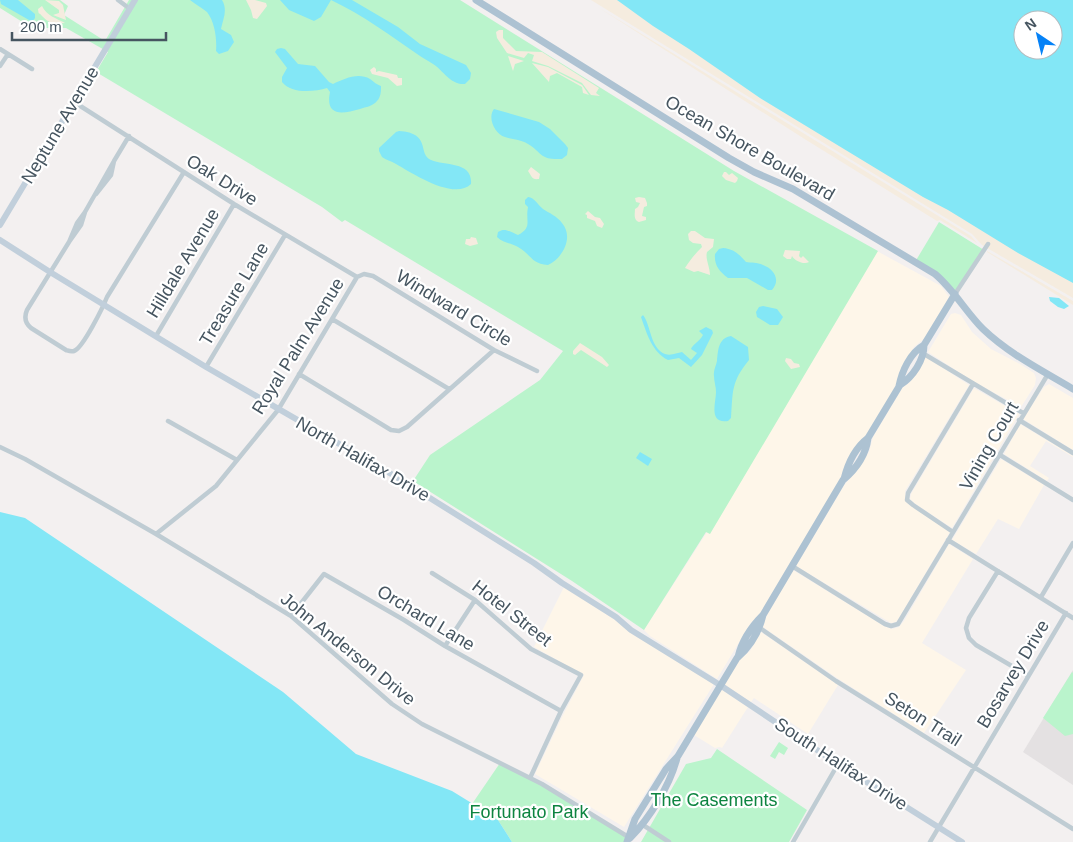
<svg xmlns="http://www.w3.org/2000/svg" width="1073" height="842" font-family="Helvetica,sans-serif">
	<style>
		.commercial { fill: #fef6e9 }
		.education { fill: #e4e1e2 }
		.green { fill: #baf4cc }
		.sand { fill: #f5ecdf }
		.water { fill: #83e7f6; fill-rule: evenodd }
		.lines { fill: none; stroke-linecap: round; stroke-linejoin: round }
		.street { stroke: #bfccd3; stroke-width: 4.5 }
		.secondary { stroke: #c1cfdb; stroke-width: 6 }
		.primary { stroke: #adc2d2; stroke-width: 7 }
		.labels { text-anchor: middle; dominant-baseline: central; stroke-width: 4.5; stroke-linejoin: round; paint-order: stroke }
		.street-label { font-size: 18px; fill: #465560; stroke: #fff }
		.park-label { font-size: 18px; fill: #0d8440; stroke: #fff }
	</style>
	<rect width="100%" height="100%" fill="#f3f0f0"/>
	<path class="commercial" d="M877 251 941 286 949 297 926 337 914 347 899 373 897 386 867 435 858 443 845 465 841 478 762 611 750 624 717 679 650 636 644 630 707 532 709 533Z
		M955 313 961 315 972 332 991 349 1020 364 1034 373 1036 378 1035 385 1021 407 974 382 928 352 951 314Z
		M926 357 969 385 905 491 906 502 950 532 899 618 896 622 891 623 796 566 845 484 856 472 869 452 873 437 903 387 910 382Z
		M1049 384 1073 398V450L1023 419 1044 387Z
		M974 388 1019 414 952 528 914 503 910 499 911 494Z
		M1020 424 1073 456V457L1046 441 1030 466 1049 478 1047 481 1004 454Z
		M1001 459 1044 485 1019 529 998 519 976 554 952 540Z
		M949 544 973 559 922 643 966 670 924 733 837 678 763 627 766 617 793 570 884 626 892 629 899 627 904 621Z
		M564 587 714 684 624 827 535 774 563 715 584 675 534 647Z
		M761 632 838 685 808 734 754 698 751 702 724 685 740 659 750 651Z
		M721 689 748 707 722 748 720 747 715 748 694 735Z"/>
	<path class="education" d="M1073 670V785L1023 752Z"/>
	<path class="green" d="M0 0H60L68 6 64 15 105 41 129 0H460L734 171 878 251 710 534 706 532 644 630 572 581 413 481 430 455 540 380 563 351 345 220 342 222 322 207 96 72 108 52 66 28H32L0 8Z
		M939 222 984 250 955 294 915 262Z
		M1072 672 1073 673V734L1065 736 1043 718Z
		M779 742 788 748 784 755 779 752 775 759 770 756Z
		M717 749 807 810 789 842H641L686 764 711 758Z
		M500 763 530 778 630 838 627 842H512L498 820 485 815 480 808 472 804Z"/>
	<path class="sand" d="M45 0 59 1 63 5 66 20 53 15 59 13V10Z
		M246 0H255L266 3 267 6 257 19 253 18 251 10Z
		M591 0H636L1073 264V298L982 245 972 234Z
		M42 6C47 16 56 18 65 23 54 24 50 24 42 16 38 11 39 16 38 9Z
		M596 6 971 236 977 243 940 220 937 221 803 138Z
		M499 30H503V38L516 51 542 52 599 88 596 93 600 96 591 95 582 83 548 66 532 61 534 55 528 53 524 58 507 53 497 38 496 32Z
		M508 56 524 61 515 64 513 71Z
		M532 63 548 67 582 85 589 95 583 93 582 87 557 73 550 76 549 82Z
		M374 67 376 69V72L379 71 397 75 398 78H402V85L397 86 388 78 372 74 370 70Z
		M531 167 540 174 539 179C531 180 532 176 528 171Z
		M724 172H726L729 175 732 173 738 178 737 181 735 183 726 180 722 176Z
		M639 197 645 198 647 203V206L644 207 642 216 646 217V220L639 222C633 220 635 213 635 209L638 207 640 203 636 202 635 198Z
		M588 211 595 217 600 218 604 224 602 228 597 226 595 221 587 218V215L585 214Z
		M691 231H695L705 238 714 239 713 247 707 252C705 259 710 267 710 275L698 271 694 272 685 268C690 260 695 254 702 247L701 244 693 243 689 240 688 234Z
		M471 237 476 238 478 244 470 246 465 244 466 239H470Z
		M785 250 800 251 799 256 801 258 803 256 809 262C804 265 795 261 792 256L791 259H787L783 256Z
		M987 251 1073 301V305L987 252Z
		M580 343 602 357 609 365 607 367 581 350 575 355 573 354V351Z
		M786 358 791 359 794 363 799 364 800 367 791 369 785 361Z"/>
	<path class="water" d="M0 0H18L35 14V18L32 22 29 20 1 4Z
		M190 0H222C228 10 223 19 221 29L231 35 234 42 228 51 219 54 216 51C217 40 215 22 207 12 202 8 195 4 190 0Z
		M280 0H352L398 27 420 44 466 65 471 73 470 79 465 84C450 85 444 71 433 64 429 61 424 59 420 56 391 36 363 15 331 0L321 17 314 21 289 10Z
		M617 0H1073V283L1018 253 948 210 923 197 760 98 689 49 653 26ZM1023 20H1053V50H1023Z
		M281 48 285 49 298 64 315 66 329 82 333 84C344 79 358 72 370 79 374 82 376 84 381 86 381 91 381 97 377 101 373 106 366 107 360 109 342 114 325 117 330 92L327 88C314 92 291 94 282 82V77L287 68 275 52 277 49Z
		M494 109 539 122 550 129 565 144 568 148 567 155 562 159C539 160 543 153 528 144 520 139 513 140 505 137 495 134 487 118 494 109Z
		M399 131C432 133 417 154 431 160 445 166 473 161 471 184 454 201 412 173 396 164 391 161 386 160 382 157L379 151V148L396 132Z
		M528 197C535 198 537 204 543 209 549 213 557 216 562 223 574 237 563 258 548 265 531 264 531 254 518 247 511 243 503 243 497 237L498 232C505 227 510 232 518 235 533 227 525 221 528 207L525 204V200Z
		M723 248C734 249 739 254 746 262 751 263 757 262 763 265 774 269 781 280 772 290H768L747 278H728C719 271 714 265 715 254L719 249Z
		M1049 297 1059 298 1069 306 1064 309 1058 307 1050 301Z
		M763 306 777 309 783 317 778 325H770L757 317 756 312 759 307Z
		M643 315C651 325 650 348 665 354 671 356 677 353 682 352L691 360 697 353 691 349C693 344 699 342 703 335L699 331 706 327 712 330 713 333 702 355 691 367 679 358 668 360C652 352 647 334 641 317Z
		M731 336 748 347 749 360C731 382 733 391 731 418L728 421C708 424 716 402 716 392 716 387 714 381 714 376 713 371 716 366 717 361 718 351 718 338 731 336Z
		M640 452 652 459 648 466 636 458Z
		M0 512 25 518 283 692 356 754 452 791 478 807 485 815 498 820 512 842H0Z"/>
	<g class="lines">
		<path class="street" d="M118 0 130 9
			M0 49 32 69
			M0 66 8 54
			M74 102 234 204 357 277
			M114 161 129 136
			M85 212 81 225 69 242 77 223 85 212 114 161 111 175 96 194
			M69 242 27 310C24 317 25 323 31 328L66 350C69 351 71 352 74 351 83 348 103 307 107 297L184 172
			M357 277 364 274 373 276 494 350 537 371
			M955 294 988 244
			M332 319 449 389
			M156 336 234 204
			M924 354 1023 413
			M206 367 285 235
			M299 374 391 430 399 431 407 427 494 350
			M1019 420 1073 453
			M168 421 237 460
			M0 447 25 459 156 534 291 616 392 704 422 724 542 784 630 838
			M1000 455 1073 500
			M953 532 913 505 907 500 908 493 973 384
			M156 534 216 486 278 410 357 277
			M948 540 1073 618
			M792 566 885 624 891 626 898 624 1048 374
			M998 571 969 618 966 628 969 638 976 645 1027 675
			M432 573 475 600 531 649 581 675 561 711 530 778
			M1041 597 1073 543
			M291 616 324 574 404 620 445 646 561 711
			M760 628 836 681 1073 829
			M445 646 475 600
			M643 825 669 842
			M793 842 838 764
			M930 842 1066 613"/>
		<path class="secondary" d="M0 225 135 0
			M0 240 50 272 206 367 393 475 534 563 562 583 616 617 631 630 720 685 838 764 962 842"/>
		<path class="primary" d="M476 0 729 158 754 172 793 189 935 274C954 290 966 312 983 329 1009 354 1043 371 1073 389
			M899 386C902 371 910 353 924 345L955 294
			M844 479C848 463 855 448 868 438L900 385C913 377 924 360 924 345
			M738 657C742 640 751 627 763 615L843 480C856 469 866 455 868 438
			M630 838C650 818 670 785 677 758
			M627 842 635 819 666 769 678 756 737 658C751 646 759 632 763 615"/>
	</g>
	<g class="labels">
		<g class="street-label">
			<text transform="translate(60 125) rotate(-59)">Neptune Avenue</text>
			<text transform="translate(750 148) rotate(30)">Ocean Shore Boulevard</text>
			<text transform="translate(222 180) rotate(32)">Oak Drive</text>
			<text transform="translate(183 263) rotate(-59)">Hilldale Avenue</text>
			<text transform="translate(234 294) rotate(-59)">Treasure Lane</text>
			<text transform="translate(454 308) rotate(31)">Windward Circle</text>
			<text transform="translate(298 346) rotate(-58)">Royal Palm Avenue</text>
			<text transform="translate(989 446) rotate(-60)">Vining Court</text>
			<text transform="translate(363 459) rotate(30)">North Halifax Drive</text>
			<text transform="translate(512 613) rotate(38)">Hotel Street</text>
			<text transform="translate(426 618) rotate(31)">Orchard Lane</text>
			<text transform="translate(348 649) rotate(39)">John Anderson Drive</text>
			<text transform="translate(1013 674) rotate(-59)">Bosarvey Drive</text>
			<text transform="translate(923 719) rotate(32)">Seton Trail</text>
			<text transform="translate(841 764) rotate(33)">South Halifax Drive</text>
		</g>
		<g class="park-label">
			<text x="714" y="800">The Casements</text>
			<text x="529" y="812">Fortunato Park</text>
		</g>
	</g>
	<g transform="translate(1038 35) rotate(325)"><circle r="24" fill="#ffffff" stroke="#b5bbbf"/>
	<path d="M0-4L9 19L0 12L-9 19Z" fill="#0582f7"/>
	<text y="-8" font-size="14" font-weight="bold" text-anchor="middle" fill="#465560">N</text>
	</g>
	<path d="M12 32v8h154v-8" fill="none" stroke="#465560" stroke-width="2.5"/>
	<text x="20" y="32" font-size="15" fill="#465560" stroke="#ffffff" stroke-width="4" paint-order="stroke">200 m</text>
</svg>
